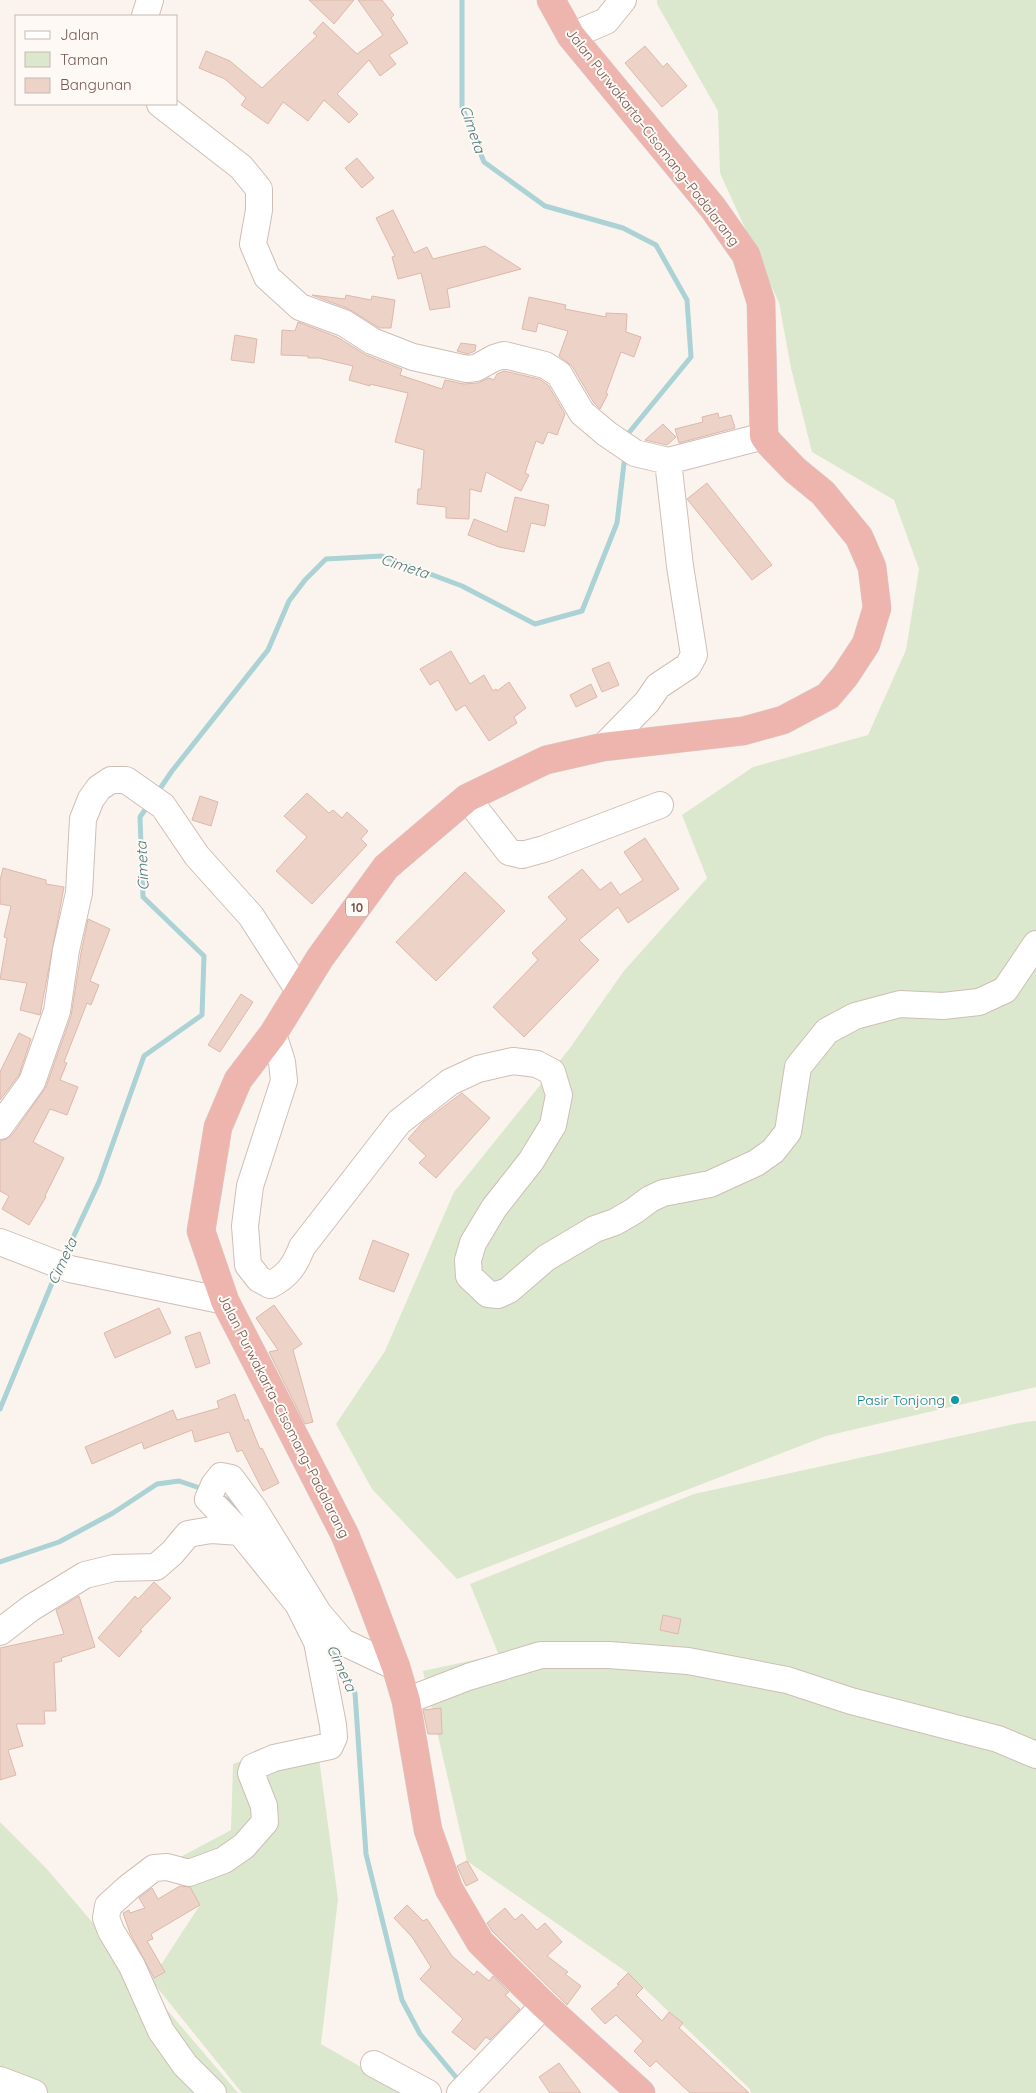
<svg xmlns="http://www.w3.org/2000/svg" width="1036" height="2093" font-family="Quicksand,sans-serif">
	<style>
		.green { fill: #dbe8cd }
		.lines { fill: none; stroke-linecap: round; stroke-linejoin: round }
		.stream { stroke: #abd2d4; stroke-width: 5 }
		.building { fill: #edd2c8; stroke: #deb8ab }
		.minor-casing { stroke: #cfbeb6; stroke-width: 28 }
		.highway-casing { stroke: #d8d1cf; stroke-width: 29 }
		.minor { stroke: #fff; stroke-width: 26 }
		.highway { stroke: #edb5ad; stroke-width: 28 }
		.culture-dot { fill: #0f9aa8; stroke: #fef9f4; stroke-width: 2 }
		.labels { text-anchor: middle; dominant-baseline: central; stroke-width: 4; stroke-linejoin: round; paint-order: stroke }
		.shield { fill: #fef9f4; stroke: #9d8a83; stroke-width: 1 }
		.shield-label { font-size: 12px; font-weight: bold; fill: #745a52 }
		.street-label { font-size: 14px; fill: #745a52; stroke: #fef9f4 }
		.culture-label { font-size: 14px; fill: #0d838f; stroke: #fef9f4; text-anchor: end }
		.water-label { font-size: 15px; font-style: italic; fill: #4b7b7e; stroke: #fef9f4 }
	</style>
	<rect width="100%" height="100%" fill="#fbf4ee"/>
	<path class="green" d="M657 0H1036V1387L826 1436 457 1579 372 1489 336 1424 385 1351 454 1192 570 1048 623 972 707 878 682 815 753 767 868 735 906 650 919 569 894 500 812 452 791 368 779 303 720 173 718 111 657 4Z
		M1036 1421V2093H751L750 2089 628 1973 467 1861 423 1671 497 1655 513 1690 470 1584 694 1494 1024 1422Z
		M316 1736 338 1899 321 2044 406 2093H242L151 1980 200 1905 173 1861 231 1830 233 1764Z
		M0 1822 46 1868 238 2093H0Z"/>
	<g class="lines">
		<path class="stream" d="M462 0V107L484 162 545 206 623 228 656 245 687 300 691 357 627 435V439
			M157 793 172 771 268 650 289 601 305 580 326 559 382 556 462 586 535 624 582 611 617 523 625 455
			M63 1259 99 1182 144 1056 202 1015 204 956 143 897 140 817 149 804
			M0 1409 57 1271
			M219 1495 237 1506
			M0 1562 59 1542 113 1513 157 1484 179 1481 203 1489
			M332 1647 355 1693 366 1854 402 2000 420 2034 460 2082"/>
	</g>
	<path class="building" d="M309 0H354L334 24Z
		M358 0H382L394 15 391 18 408 43 389 55 396 64 380 76 369 60 337 94 358 114 349 123 324 100 308 121 283 102 268 124 241 105 246 98 225 79 199 68 206 51 230 61 262 88 317 36 313 33 323 22 357 54 383 35Z
		M645 46 663 67 667 63 687 86 662 107 625 63Z
		M357 158 374 178 362 188 345 168Z
		M393 210 414 253 427 247 433 259 485 246 521 269 447 289 450 307 430 310 421 273 398 279 392 257 395 256 376 218Z
		M312 295 345 299 346 295 371 300 372 296 395 300 391 328H379L349 309Z
		M529 297 566 305 565 309 606 317V313L627 314 626 332 641 337 634 357 621 352 606 393 608 394 600 409 594 403 572 366 559 356 568 331 538 323 536 332 522 329Z
		M298 322 337 337 366 355 402 369 400 375 442 389 445 380 464 384 478 383 489 378 494 380 497 374 504 371 539 379 548 385 565 414 557 435 548 432 543 444 536 441 525 473 529 475 521 491 486 472 481 492 470 489 469 519 446 518V507L417 504 418 489H421L424 450 395 442 408 393 370 384V386L349 380 353 366 319 358H308V356L281 355 282 330 295 331Z
		M235 335 257 339 254 363 231 360Z
		M461 343 476 345 475 351 468 354 457 351Z
		M718 413 719 418 731 415 735 428 679 443 675 429 703 422 702 417Z
		M663 424 676 437 667 445 645 440Z
		M707 483 772 565 752 580 687 499Z
		M515 497 549 505 545 526 531 523 524 552 499 547 468 535 474 519 507 532Z
		M451 651 470 684 484 675 493 691 496 689 497 691 509 682 526 708 514 717 517 723 489 741 465 705 456 711 438 680 430 685 420 669Z
		M609 662 619 685 602 692 592 669Z
		M591 684 597 697 576 707 570 695Z
		M307 793 329 813 333 810 342 818 347 812 368 831 361 839 367 845 312 904 276 871 307 837 284 816Z
		M200 796 218 802 211 826 192 820Z
		M645 838 679 889 628 923 618 907 579 940 599 960 524 1037 493 1007 538 960 532 953 567 919 548 897 582 869 600 890 611 882 620 895 643 880 624 852Z
		M3 868 46 880V884L64 887 40 1015 20 1010 27 983 0 979 7 938 4 937 11 906 0 904V880Z
		M465 872 505 911 436 981 396 942Z
		M88 919 110 929 90 981 99 985 91 1005 87 1003 64 1062 67 1063 60 1080 78 1087 67 1115 50 1109 33 1142 64 1158 45 1196 46 1197 29 1225 2 1209 9 1196 0 1191V1141L7 1139 12 1135 46 1087 71 1016 81 953Z
		M241 994 253 1002 220 1052 208 1045Z
		M19 1033 31 1039 19 1075 0 1100V1072Z
		M462 1093 490 1118 436 1178 419 1163 426 1156 408 1139 423 1122Z
		M373 1240 409 1254 394 1292 359 1279Z
		M274 1305 302 1344 293 1350 313 1422 305 1424 269 1352 278 1350 256 1318Z
		M159 1308 171 1333 115 1358 104 1333Z
		M200 1332 210 1363 196 1368 185 1337Z
		M235 1394 245 1421 248 1419 260 1449 262 1448 279 1483 263 1491 242 1450 237 1452 229 1432 195 1442 192 1430 144 1449 142 1442 92 1464 85 1447 173 1410 177 1420 219 1408 217 1401Z
		M154 1582 171 1598 140 1630 142 1631 119 1657 98 1638 135 1596 138 1599Z
		M79 1596 95 1647 61 1658 62 1661 54 1663 56 1711H44L45 1724H16L23 1746 8 1750 16 1775 0 1780V1648L64 1634 56 1610Z
		M663 1615 681 1619 678 1634 660 1630Z
		M441 1708 442 1734H428L423 1710Z
		M467 1861 478 1880 466 1886 457 1866Z
		M180 1886 190 1887 200 1905 151 1934 153 1939 147 1941 165 1972 154 1978 130 1933 123 1913 129 1910 130 1913 145 1908 139 1898 152 1888 158 1899Z
		M407 1905 423 1921 427 1919 452 1956 474 1975 477 1971 489 1981 493 1976 509 1992 505 1995 520 2009 490 2040 486 2037 475 2050 452 2032 463 2019 420 1979 431 1967 412 1937 394 1918Z
		M505 1908 515 1920 522 1914 537 1930 545 1923 562 1942 547 1956 568 1972 565 1974 581 1986 567 2005 492 1931 487 1923Z
		M628 1973 643 1988 636 1995 662 2021 669 2012 683 2023 679 2028 749 2093H690L656 2061 650 2067 634 2051 643 2041 616 2015 605 2024 591 2009 619 1985 617 1984Z
		M559 2063 581 2093H550L539 2077Z"/>
	<g class="lines">
		<defs>
			<path id="minor" d="M145 16 150 0
				M571 36 606 21 623 0
				M160 104 241 167 259 189V210L253 244 267 277 300 307 344 323 372 341 413 357 467 369 476 368 494 358 504 355 545 365 559 374 582 413 607 434 635 453 668 461 764 436
				M603 747 647 702 658 686 688 666 694 655 680 566 668 461
				M467 798 509 852 522 855 544 849 660 805
				M273 1034 282 1062 284 1081 250 1186 245 1226 248 1265 259 1279 270 1285C288 1276 295 1265 302 1247L399 1122 450 1082 478 1069 513 1061 537 1064 552 1072 559 1095 553 1125 531 1161 494 1208 473 1243 468 1260 469 1276 488 1294 498 1295 509 1290 546 1258 595 1229 615 1222 634 1211 650 1199 663 1193 710 1184 756 1163 773 1151 788 1132 798 1067 827 1031 855 1016 900 1004 943 1006 979 1002 1005 990 1036 944
				M0 1126 32 1082 57 1011 66 950 79 893 83 819 91 799 99 788 111 780H126L163 806 197 856 251 916 299 991
				M0 1242 70 1269 225 1301
				M0 1632 31 1608 85 1575 114 1568 156 1567 172 1553 188 1534 211 1530 240 1532 208 1499 214 1485 221 1476 231 1478 254 1509 319 1614 343 1642 396 1667
				M406 1701 468 1677 541 1655H609L688 1661 787 1680 851 1701 998 1739 1036 1755
				M374 2064 428 2093
				M0 2080 34 2093
				M213 2093 185 2065 161 2031 132 1966 111 1931 106 1918 108 1906 129 1887 154 1868 167 1867 189 1873 224 1860 244 1846 265 1822 264 1806 251 1773 253 1767 274 1758 330 1746 334 1737 333 1725 317 1642 298 1604 240 1532
				M460 2093 544 2005"/>
			<path id="highway" d="M551 0 571 36 713 208 746 255 761 302 764 436 769 443 795 470 823 493 859 537 872 567 877 608 866 644 845 676 828 696 783 720 743 731 603 747 546 760 467 798 386 867 320 958 273 1034 238 1080 218 1127 201 1231 225 1301 345 1535 366 1587 396 1667 406 1701 428 1830 449 1889 480 1942 544 2005 641 2093"/>
		</defs>
		<use href="#minor" class="minor-casing"/>
		<use href="#highway" class="highway-casing"/>
		<use href="#minor" class="minor"/>
		<use href="#highway" class="highway"/>
	</g>
	<circle class="culture-dot" cx="955" cy="1400" r="5"/>
	<g class="labels">
		<rect class="shield" x="346" y="897.5" width="22" height="19" rx="4"/>
		<g class="shield-label">
			<text x="357" y="907">10</text>
		</g>
		<g class="street-label">
			<text transform="translate(653 137) rotate(52)">Jalan Purwakarta–Cisomang–Padalarang</text>
			<text transform="translate(284 1416) rotate(63)">Jalan Purwakarta–Cisomang–Padalarang</text>
		</g>
		<g class="culture-label">
			<text x="945" y="1400">Pasir Tonjong</text>
		</g>
		<g class="water-label">
			<text transform="translate(473 129) rotate(71)">Cimeta</text>
			<text transform="translate(405 566) rotate(18)">Cimeta</text>
			<text transform="translate(142 866) rotate(-93)">Cimeta</text>
			<text transform="translate(62 1261) rotate(-65)">Cimeta</text>
			<text transform="translate(342 1668) rotate(65)">Cimeta</text>
		</g>
	</g>
	<rect x="15" y="15" width="162" height="90" fill="#fef9f4" stroke="#c7b9b3"/>
	<rect x="25" y="31" width="25" height="8" fill="#ffffff" stroke="#c7b9b3"/>
	<text x="60" y="40" font-size="15" fill="#745a52">Jalan</text>
	<rect x="25" y="52" width="25" height="15" fill="#dbe8cd" stroke="#c7b9b3"/>
	<text x="60" y="65" font-size="15" fill="#745a52">Taman</text>
	<rect x="25" y="78" width="25" height="15" fill="#edd2c8" stroke="#c7b9b3"/>
	<text x="60" y="90" font-size="15" fill="#745a52">Bangunan</text>
</svg>
